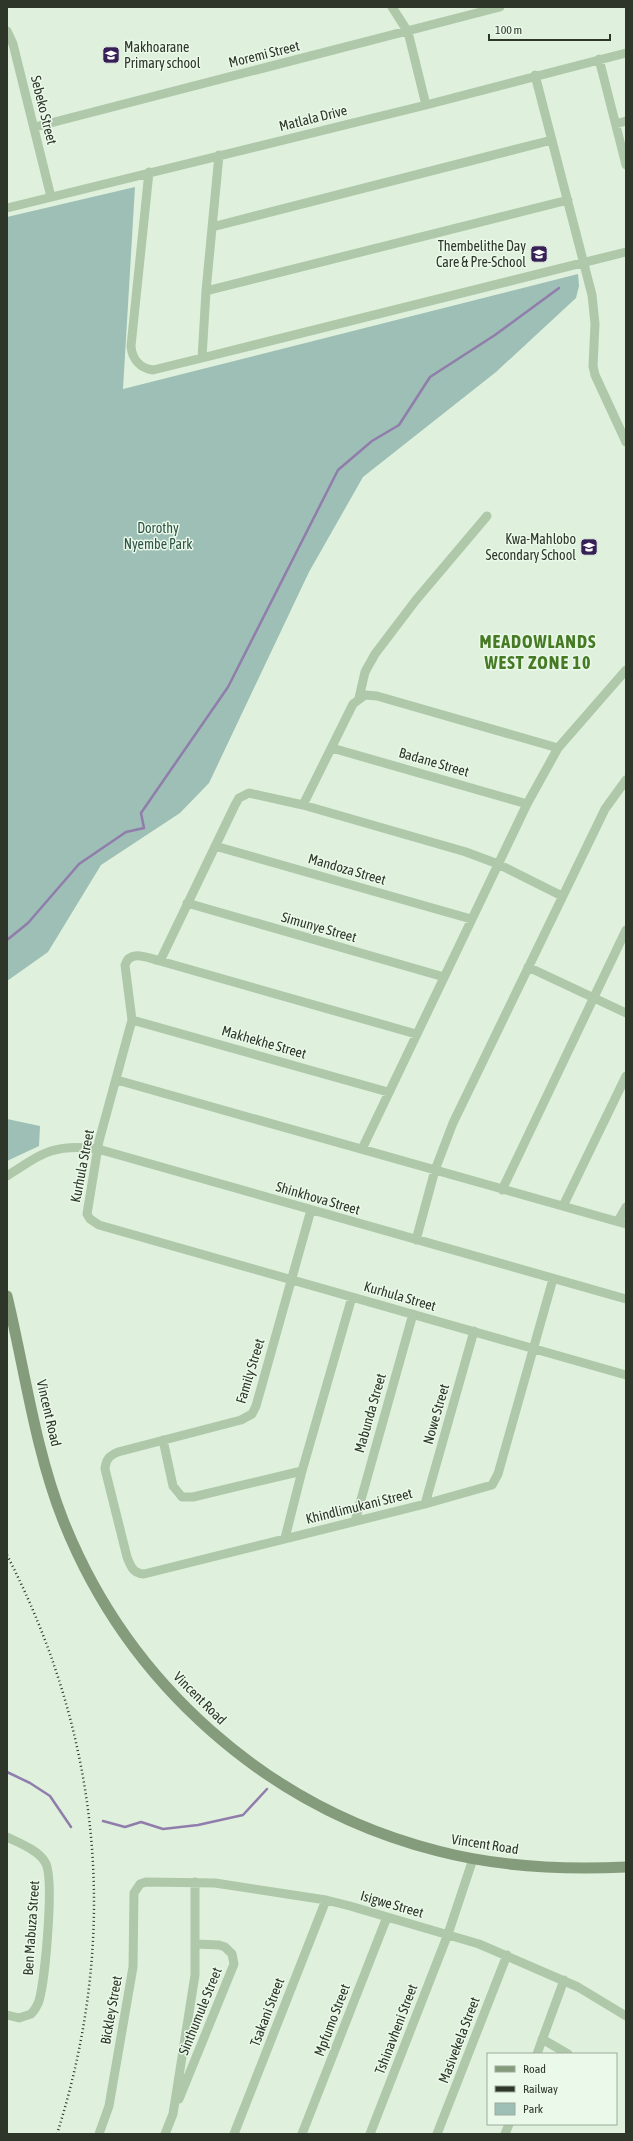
<svg xmlns="http://www.w3.org/2000/svg" width="633" height="2141" font-family="'Asap Condensed',sans-serif">
	<style>
		.green { fill: #9dbfb5 }
		.lines { fill: none; stroke-linecap: round; stroke-linejoin: round }
		.stream { stroke: #907dac; stroke-width: 2.5 }
		.minor { stroke: #afc8a9; stroke-width: 9 }
		.secondary { stroke: #849c7b; stroke-width: 11 }
		.rail { stroke: #2d3629; stroke-width: 2.5; stroke-dasharray: 1 3; stroke-linecap: butt }
		.labels { text-anchor: middle; dominant-baseline: central; stroke-width: 3; stroke-linejoin: round; paint-order: stroke }
		.poi-label { font-size: 14px; fill: #2d3629; stroke: #eaf9e9; text-anchor: end }
		.street-label { font-size: 14px; fill: #2d3629; stroke: #eaf9e9 }
		.park-label { font-size: 14px; fill: #2e5349; stroke: #eaf9e9 }
		.district-label { font-size: 18px; font-weight: bold; letter-spacing: 1px; fill: #477a25; stroke: #eaf9e9 }
	</style>
	<rect width="100%" height="100%" fill="#dff1dd"/>
	<path class="green" d="M135 187 123 389 578 274 579 286 576 298 496 372 363 477 309 572 209 783 180 813 101 865 48 952 7 981V217Z
		M7 1119 40 1126 39 1146 7 1161Z"/>
	<g class="lines">
		<path class="stream" d="M7 940 28 923 79 864 126 832 144 828 141 813 228 687 338 470 372 441 399 425 430 377 495 335 559 288
			M7 1772 30 1783 50 1796 71 1827
			M103 1821 125 1827 141 1822 163 1829 198 1825 243 1815 267 1789"/>
		<path class="minor" d="M392 7 408 32 426 105
			M7 31 13 44 51 197
			M599 59 626 165
			M535 75 592 295 595 324 593 366 595 375 626 442
			M616 124 626 121
			M35 127 500 7
			M149 172 131 346C132 359 140 368 153 370L202 358 626 252
			M7 208 426 105 626 53
			M212 227 552 140
			M206 291 568 200
			M202 358 206 291 219 155
			M359 698 365 672 375 654 416 600 487 516
			M332 748 527 804
			M303 805 353 704 365 695 377 696 558 748
			M215 846 471 919
			M187 903 444 977
			M160 961 235 805 239 798 249 793 303 805 466 852 498 864 562 896
			M528 967 626 1013
			M132 1020 388 1092
			M416 1034 160 961C148 958 130 949 125 965L132 1020 99 1141 87 1214 90 1219 99 1225 626 1375
			M117 1080 626 1224
			M362 1149 527 804 558 748 626 670
			M7 1176C42 1153 55 1143 98 1149L626 1299
			M502 1190 626 930
			M563 1206 626 1076
			M311 1210 256 1406 252 1414 241 1420 118 1452C109 1456 106 1459 105 1469L127 1557C131 1567 133 1573 144 1574L425 1504 492 1485 498 1474 553 1279
			M618 1221 626 1207
			M416 1240 435 1170 453 1123 605 809 626 780
			M163 1440 173 1486 182 1497H193L302 1471
			M425 1504 474 1331
			M355 1521 413 1314
			M285 1538 302 1471 352 1297
			M7 1837C19 1843 38 1850 45 1862 55 1877 45 1980 39 2001 37 2006 35 2010 31 2014L19 2018 7 2015
			M542 2039 568 2054
			M537 2054 564 1980
			M179 2099 234 1964 232 1954 225 1947 219 1945 196 1944
			M99 2134 109 2106 133 1967 134 1893 140 1884 146 1882 215 1883 326 1900 350 1906 479 1944 578 1987 626 2016
			M165 2134 173 2114 195 1975V1882
			M234 2134 326 1900
			M302 2134 387 1917
			M370 2134 448 1934 473 1859
			M437 2134 507 1955
			M505 2134 509 2124"/>
		<path class="secondary" d="M7 1296C25 1371 35 1449 63 1520 128 1684 268 1808 438 1851 499 1867 563 1870 626 1867"/>
		<path class="rail" d="M7 1555C102 1740 120 1936 57 2134"/>
	</g>
	<defs>
		<symbol id="school-square" viewBox="-11 -11 22 22"><rect x="-9" y="-9" width="18" height="18" rx="4" fill="#372055" stroke="#eaf9e9"/><path d="M0-5L7-2L0 1L-7-2ZM-4 1L0 2.5L4 1V4Q0 6-4 4Z" fill="#fff"/></symbol>
	</defs>
	<g fill-rule="evenodd">
		<use href="#school-square" x="101" y="45" width="20" height="20"/>
		<use href="#school-square" x="529" y="244" width="20" height="20"/>
		<use href="#school-square" x="579" y="537" width="20" height="20"/>
	</g>
	<g class="labels">
		<g class="poi-label">
			<text x="124" y="47" text-anchor="start">Makhoarane<tspan x="124" dy="16">Primary school</tspan></text>
			<text x="526" y="246">Thembelithe Day<tspan x="526" dy="16">Care &amp; Pre-School</tspan></text>
			<text x="576" y="539">Kwa-Mahlobo<tspan x="576" dy="16">Secondary School</tspan></text>
		</g>
		<g class="street-label">
			<text transform="translate(264 54) rotate(-14)">Moremi Street</text>
			<text transform="translate(44 110) rotate(76)">Sebeko Street</text>
			<text transform="translate(313 118) rotate(-14)">Matlala Drive</text>
			<text transform="translate(434 762) rotate(16)">Badane Street</text>
			<text transform="translate(347 869) rotate(16)">Mandoza Street</text>
			<text transform="translate(319 927) rotate(16)">Simunye Street</text>
			<text transform="translate(264 1042) rotate(16)">Makhekhe Street</text>
			<text transform="translate(82 1166) rotate(-79)">Kurhula Street</text>
			<text transform="translate(318 1198) rotate(16)">Shinkhova Street</text>
			<text transform="translate(400 1296) rotate(16)">Kurhula Street</text>
			<text transform="translate(250 1371) rotate(-73)">Family Street</text>
			<text transform="translate(49 1413) rotate(77)">Vincent Road</text>
			<text transform="translate(370 1413) rotate(-74)">Mabunda Street</text>
			<text transform="translate(436 1414) rotate(-74)">Nowe Street</text>
			<text transform="translate(359 1506) rotate(-14)">Khindlimukani Street</text>
			<text transform="translate(200 1698) rotate(45)">Vincent Road</text>
			<text transform="translate(485 1844) rotate(9)">Vincent Road</text>
			<text transform="translate(392 1904) rotate(16)">Isigwe Street</text>
			<text transform="translate(31 1928) rotate(-86)">Ben Mabuza Street</text>
			<text transform="translate(111 2010) rotate(-80)">Bickley Street</text>
			<text transform="translate(200 2011) rotate(-68)">Sinthumule Street</text>
			<text transform="translate(267 2012) rotate(-69)">Tsakani Street</text>
			<text transform="translate(332 2020) rotate(-69)">Mpfumo Street</text>
			<text transform="translate(396 2029) rotate(-69)">Tshinavheni Street</text>
			<text transform="translate(459 2040) rotate(-69)">Masivekela Street</text>
		</g>
		<g class="park-label">
			<text x="158" y="528">Dorothy<tspan x="158" dy="16">Nyembe Park</tspan></text>
		</g>
		<g class="district-label">
			<text x="538" y="641">MEADOWLANDS<tspan x="538" dy="21">WEST ZONE 10</tspan></text>
		</g>
	</g>
	<rect width="633" height="2141" fill="none" stroke="#2d3629" stroke-width="16"/>
	<rect x="487" y="2053" width="130" height="72" fill="#eaf9e9" stroke="#9eab9c"/>
	<rect x="495" y="2066" width="20" height="6" fill="#849c7b" stroke="#9eab9c"/>
	<text x="523" y="2073" font-size="12" fill="#2d3629">Road</text>
	<rect x="495" y="2086" width="20" height="6" fill="#2d3629" stroke="#9eab9c"/>
	<text x="523" y="2093" font-size="12" fill="#2d3629">Railway</text>
	<rect x="495" y="2103" width="20" height="12" fill="#9dbfb5" stroke="#9eab9c"/>
	<text x="523" y="2113" font-size="12" fill="#2d3629">Park</text>
	<path d="M489 34v6h121v-6" fill="none" stroke="#2d3629" stroke-width="2"/>
	<text x="495" y="34" font-size="12" fill="#2d3629" stroke="#eaf9e9" stroke-width="3" paint-order="stroke">100 m</text>
</svg>
